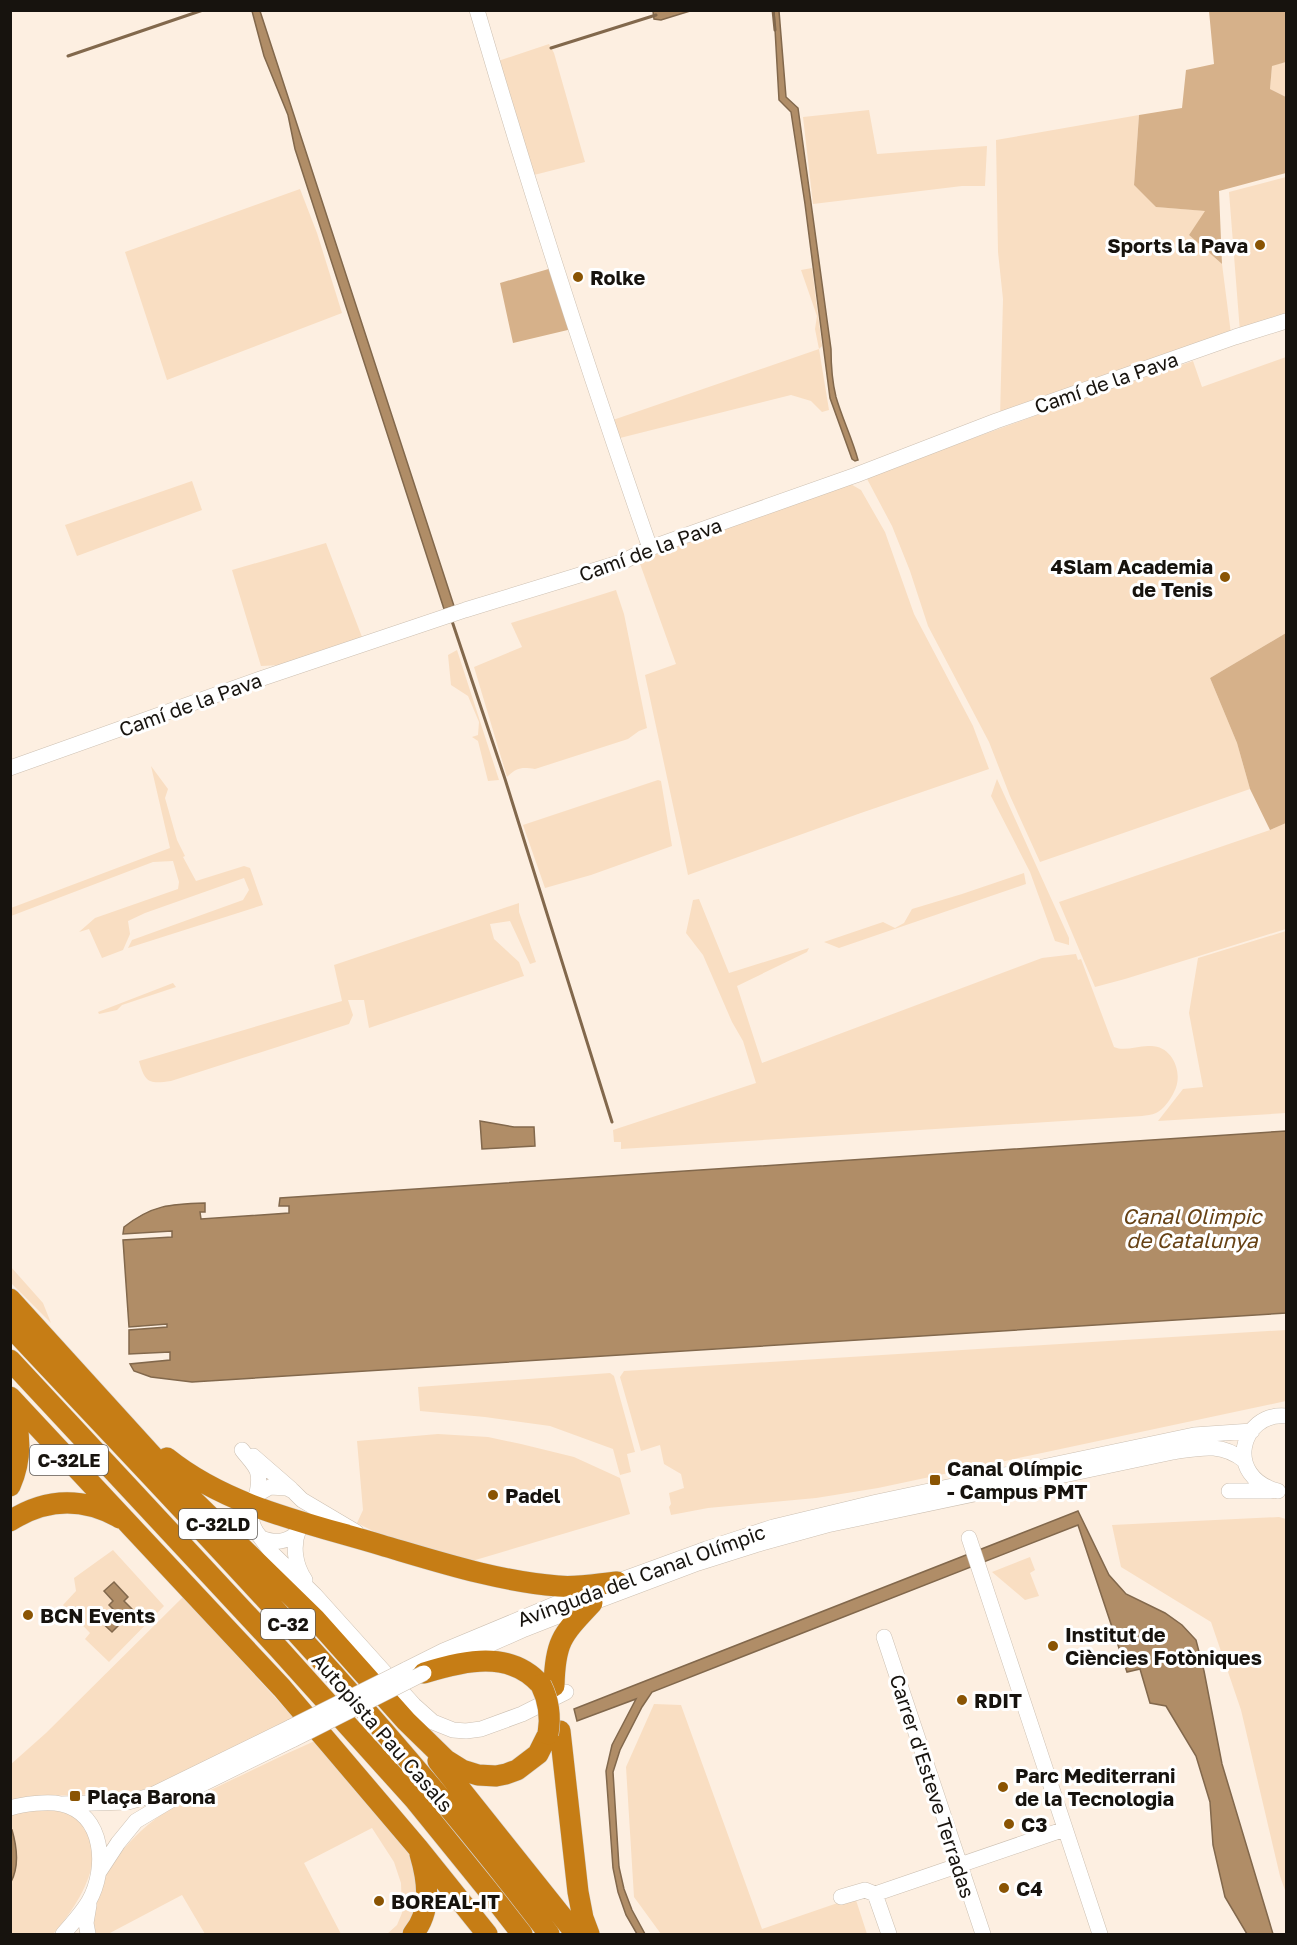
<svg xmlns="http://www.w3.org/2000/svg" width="1297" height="1945" font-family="'Golos Text',sans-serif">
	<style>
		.green { fill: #f9dec2 }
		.forest { fill: #d6b18a }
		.water { fill: #b08d67; stroke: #82684c; stroke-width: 1.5 }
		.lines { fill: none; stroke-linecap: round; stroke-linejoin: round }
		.stream { stroke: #82684c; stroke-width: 3 }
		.minor-casing { stroke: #cdc0b2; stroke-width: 16 }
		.highway-casing { stroke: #d5d5d4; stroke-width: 22 }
		.minor { stroke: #fff; stroke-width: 15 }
		.highway { stroke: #c67d15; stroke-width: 21 }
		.minor-bridge-casing { stroke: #cdc0b2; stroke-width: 16; stroke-linecap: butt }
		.highway-bridge-casing { stroke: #d5d5d4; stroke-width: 22; stroke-linecap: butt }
		.minor-bridge { stroke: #fff; stroke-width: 15 }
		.highway-bridge { stroke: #c67d15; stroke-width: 21 }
		.poi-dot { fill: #8a5403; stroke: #fff; stroke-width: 2 }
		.labels { text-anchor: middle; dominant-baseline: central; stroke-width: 6; stroke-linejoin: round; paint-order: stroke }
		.shield { fill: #fff; stroke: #5d5a56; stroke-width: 1.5 }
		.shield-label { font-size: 18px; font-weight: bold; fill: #17130e }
		.poi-label { font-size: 20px; font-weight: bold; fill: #17130e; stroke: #fff; text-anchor: start }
		.street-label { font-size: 20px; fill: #17130e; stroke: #fff }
		.water-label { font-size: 21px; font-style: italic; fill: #674215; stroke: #fff }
	</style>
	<rect width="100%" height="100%" fill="#fdefe1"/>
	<path class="green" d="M549 44 554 53 585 162 534 175 498 61Z
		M1286 62V97L1270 89 1272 65Z
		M869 110 877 154 987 146 985 186H962L813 204 803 117Z
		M1139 115 1134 185 1157 207 1206 211 1189 235 1222 264 1231 334 1000 417 1003 299 998 252 996 140Z
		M1286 177V316L1240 332 1229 192Z
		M300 189 317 233 342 313 167 380 125 252Z
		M812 268 822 346 819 349 829 410 822 412 811 401 791 395 616 439 610 421 819 349 815 329 817 316 801 270Z
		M1286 357V633L1210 678 1237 743 1250 789 1040 862 1010 796 989 742 928 626 910 571 892 526 866 477 1087 397 1193 361 1202 387Z
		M192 481 202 510 77 556 65 525Z
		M847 482 861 490 885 532 914 614 973 726 989 769 858 814 688 875 645 675 676 664 639 561 681 541Z
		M326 543 362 637 281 665 261 666 232 570Z
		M616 590 624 614 647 728 639 731 628 739 535 769C522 767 517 767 507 777L474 667 522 647 511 623Z
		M457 650 499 780 488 781 478 741 472 737 478 735 479 722 468 696 451 685 448 655Z
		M151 766 168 789 165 798 177 840 185 856 183 857 196 881 244 866 250 868 263 905 128 948 132 940 243 900 249 890 244 878 145 913 128 921 130 934 123 950 102 958 89 929 79 932 95 918 178 889 179 882 173 861 153 862 11 916V908L170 848Z
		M997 779 1069 938V945L1055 941 1030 872 991 796Z
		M658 780 661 781 672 846 591 875 545 888 523 825Z
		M1286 823V929L1125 979 1095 987 1059 902 1270 830Z
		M1024 873 1026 884 839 948 824 942 883 922 895 928 904 923 912 909 962 894Z
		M699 899 729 973 809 948 807 952 737 986 762 1063 1042 958 1076 954 1078 960 1081 959 1114 1047C1125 1052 1138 1045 1151 1046 1173 1046 1184 1074 1174 1092 1171 1099 1163 1110 1156 1113 1152 1115 1146 1115 1142 1116L621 1149V1142H614L613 1130 756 1083 743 1041 732 1022 703 955 686 933 693 900Z
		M519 903V912L536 962 530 964 510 921 490 924 494 939 519 962 524 976 369 1028 364 1000H348L353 1015 349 1024 171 1081C149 1084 145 1083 139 1061L342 1001 334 965Z
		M1286 931V1113L1158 1121 1183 1089 1203 1087 1189 1013 1198 958Z
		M173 983 176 987 122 1005 117 1010 99 1014 98 1012Z
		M11 1267 43 1303 51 1323 11 1283Z
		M1286 1330V1401L878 1488 816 1498 708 1508 671 1515 669 1507 671 1504 669 1493 684 1488 681 1474 664 1464 660 1445 641 1451 620 1377 624 1371Z
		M610 1373 614 1376 635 1452 627 1454 631 1472 620 1475 613 1449 550 1426 485 1417 420 1411 418 1387Z
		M438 1434 488 1437 521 1444 574 1457 620 1478 630 1514 472 1561 383 1536 357 1523 363 1510 357 1441Z
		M1279 1517 1286 1519V1893L1280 1876 1241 1710 1211 1622 1121 1567 1112 1525Z
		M113 1550 164 1606 109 1662 85 1639 90 1633 63 1605 76 1591 74 1578Z
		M1030 1557 1035 1570 1030 1573 1039 1596 1025 1600 992 1572Z
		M183 1597 294 1718 154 1787 130 1793 44 1796 11 1800 10 1765 46 1733Z
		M654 1704 681 1705 762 1929 855 1897 867 1934H661L634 1897 626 1767Z
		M317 1740 412 1849 421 1901 407 1931 402 1934H387L397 1925 402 1913 401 1883 394 1862 372 1828 304 1863 341 1934H205L182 1895 108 1934H96C83 1887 130 1834 167 1811 183 1802 201 1795 217 1787 250 1771 283 1755 317 1740Z
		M48 1809C56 1811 67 1812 74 1817 118 1845 77 1908 53 1934H11L10 1814Z"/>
	<path class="forest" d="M1209 11H1286V62L1272 66 1270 89 1286 97V173L1219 191 1222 264 1189 235 1205 211 1156 207 1134 185 1139 115 1182 108 1186 70 1214 64Z
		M552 268 572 329 513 343 500 283Z
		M1286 633V823L1270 830 1250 789 1237 743 1210 678Z"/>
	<path class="water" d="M252 11H260L454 606 444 609 295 149 288 115 264 56Z
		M653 11H690L661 20 654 19Z
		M774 11H779L786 97 798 108 831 349C831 365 832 381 836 397 842 418 852 438 858 460L855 461 852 459 830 398 805 204 791 112 779 100Z
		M480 1121 514 1127H534L535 1146 482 1149Z
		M1286 1131V1313L192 1382 151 1377 134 1371 130 1364 170 1360V1352L129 1354V1330L167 1327V1324L129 1327 123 1240 172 1237V1231L123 1234 124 1227C152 1205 170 1204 205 1203V1212H200L201 1219 289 1213V1206H279L280 1198Z
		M1078 1511 1109 1575 1126 1594 1165 1613 1182 1625 1196 1640 1204 1671 1222 1764 1273 1934H1247L1225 1897 1213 1845 1210 1802 1196 1756 1166 1706 1150 1703 1140 1669 1127 1672 1078 1525 652 1692 642 1707 620 1750 613 1772 619 1867 624 1889 632 1910 645 1934H637L626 1915 618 1892 613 1868 606 1771 612 1745 636 1699 577 1721 574 1709Z
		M114 1582 128 1597 124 1601 133 1610 124 1620 109 1605 113 1601 104 1591Z
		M103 1611 118 1626 112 1632 96 1617Z
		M12 1830C17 1847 19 1867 11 1882L10 1831Z"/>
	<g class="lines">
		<path class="stream" d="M773 10 775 30
			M551 48 656 15
			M68 56 203 10
			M452 621 505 779 612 1122"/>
		<defs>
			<path id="minor" d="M477 10C530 191 588 370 650 548
				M10 768 260 679 465 610 622 562 650 548 856 475 996 421 1235 337 1286 321
				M242 1450C247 1457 257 1466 258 1474 263 1499 239 1514 261 1538 275 1543 286 1543 297 1533
				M253 1456 291 1489
				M1229 1491H1271
				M1278 1491C1224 1477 1240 1412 1286 1416
				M256 1495 270 1487 287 1488 293 1491 302 1500 356 1532
				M299 1529C292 1546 295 1565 305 1580
				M261 1538 272 1553 315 1595 414 1705 433 1722 453 1730 466 1731 481 1729 522 1714 566 1692
				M969 1538 1100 1934
				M884 1637 983 1934
				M457 1659 525 1629 581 1607 698 1563 755 1545 827 1525 1173 1452C1200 1448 1221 1442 1245 1461
				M405 1670 443 1651 558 1603 706 1549 773 1527 877 1502 1194 1435 1252 1431
				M61 1804 128 1802 150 1796 291 1727
				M10 1808C23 1804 48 1801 61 1804 105 1814 107 1869 89 1901 82 1913 72 1924 63 1934
				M99 1872 118 1843 136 1821 178 1796 294 1739
				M875 1894 1065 1829
				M875 1894 889 1934
				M841 1897 865 1890 875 1894
				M88 1934 86 1923 89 1905"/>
			<path id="highway" d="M10 1299 190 1497 315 1619 406 1721 446 1760 462 1770 478 1775 496 1776 506 1774 517 1770 538 1754 548 1734
				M10 1326C195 1524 386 1718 549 1934
				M10 1360 279 1649 414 1799 487 1889 522 1934
				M10 1397 282 1688 418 1848 487 1934
				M10 1403C21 1430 22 1459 10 1486
				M167 1458C228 1507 308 1523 381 1545 439 1562 497 1581 558 1586 577 1588 597 1584 617 1582
				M10 1521C46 1498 83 1497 120 1518
				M424 1673C463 1661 510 1649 541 1685
				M554 1686C555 1641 562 1635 592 1603
				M560 1731 578 1892 583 1918 589 1934
				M438 1761 576 1934
				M413 1934C432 1911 428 1881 420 1854"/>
		</defs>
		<use href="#minor" class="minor-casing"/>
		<use href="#highway" class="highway-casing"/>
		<use href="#minor" class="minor"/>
		<use href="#highway" class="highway"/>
		<defs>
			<path id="minor-bridge" d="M291 1727 405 1670
				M294 1739 424 1673"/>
			<path id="highway-bridge" d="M541 1685C549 1701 551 1717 548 1734"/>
		</defs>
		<use href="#minor-bridge" class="minor-bridge-casing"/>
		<use href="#highway-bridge" class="highway-bridge-casing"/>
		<use href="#minor-bridge" class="minor-bridge"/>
		<use href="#highway-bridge" class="highway-bridge"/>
	</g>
	<g class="poi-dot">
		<circle cx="1260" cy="245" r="6"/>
		<circle cx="578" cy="277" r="6"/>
		<circle cx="1225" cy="577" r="6"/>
		<rect x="929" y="1474" width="12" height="12" rx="3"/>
		<circle cx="493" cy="1495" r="6"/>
		<circle cx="28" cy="1615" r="6"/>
		<circle cx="1053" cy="1646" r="6"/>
		<circle cx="962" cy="1700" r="6"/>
		<circle cx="1003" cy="1787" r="6"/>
		<rect x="69" y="1790" width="12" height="12" rx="3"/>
		<circle cx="1009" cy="1824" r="6"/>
		<circle cx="1004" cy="1888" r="6"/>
		<circle cx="379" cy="1901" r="6"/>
	</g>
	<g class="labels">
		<g class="shield">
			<rect x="30" y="1445" width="78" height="30" rx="4.5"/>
			<rect x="179" y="1509" width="78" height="30" rx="4.5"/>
			<rect x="261" y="1609" width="54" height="30" rx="4.5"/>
		</g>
		<g class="shield-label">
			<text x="69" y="1460">C-32LE</text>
			<text x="218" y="1524">C-32LD</text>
			<text x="288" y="1624">C-32</text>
		</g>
		<g class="poi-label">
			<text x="1248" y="245" text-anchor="end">Sports la Pava</text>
			<text x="590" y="277">Rolke</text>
			<text x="1213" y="566" text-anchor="end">4Slam Academia<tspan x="1213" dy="23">de Tenis</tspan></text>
			<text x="947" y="1468">Canal Olímpic<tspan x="947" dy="23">- Campus PMT</tspan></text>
			<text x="505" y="1495">Padel</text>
			<text x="40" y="1615">BCN Events</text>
			<text x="1065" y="1634">Institut de<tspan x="1065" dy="23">Ciències Fotòniques</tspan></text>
			<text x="974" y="1700">RDIT</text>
			<text x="1015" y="1775">Parc Mediterrani<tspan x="1015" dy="23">de la Tecnologia</tspan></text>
			<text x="87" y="1796">Plaça Barona</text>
			<text x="1021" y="1824">C3</text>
			<text x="1016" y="1888">C4</text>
			<text x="391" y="1901">BOREAL-IT</text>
		</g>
		<g class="street-label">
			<text transform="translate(1106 382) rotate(-19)">Camí de la Pava</text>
			<text transform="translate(650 549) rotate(-20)">Camí de la Pava</text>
			<text transform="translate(190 704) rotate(-20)">Camí de la Pava</text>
			<text transform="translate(641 1575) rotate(-20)">Avinguda del Canal Olímpic</text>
			<text transform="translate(383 1732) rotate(49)">Autopista Pau Casals</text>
			<text transform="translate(933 1786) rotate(72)">Carrer d'Esteve Terradas</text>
		</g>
		<g class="water-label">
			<text x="1192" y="1216">Canal Olimpic<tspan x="1192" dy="24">de Catalunya</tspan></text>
		</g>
	</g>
	<rect width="1297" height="1945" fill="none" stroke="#17130e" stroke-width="24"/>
</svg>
